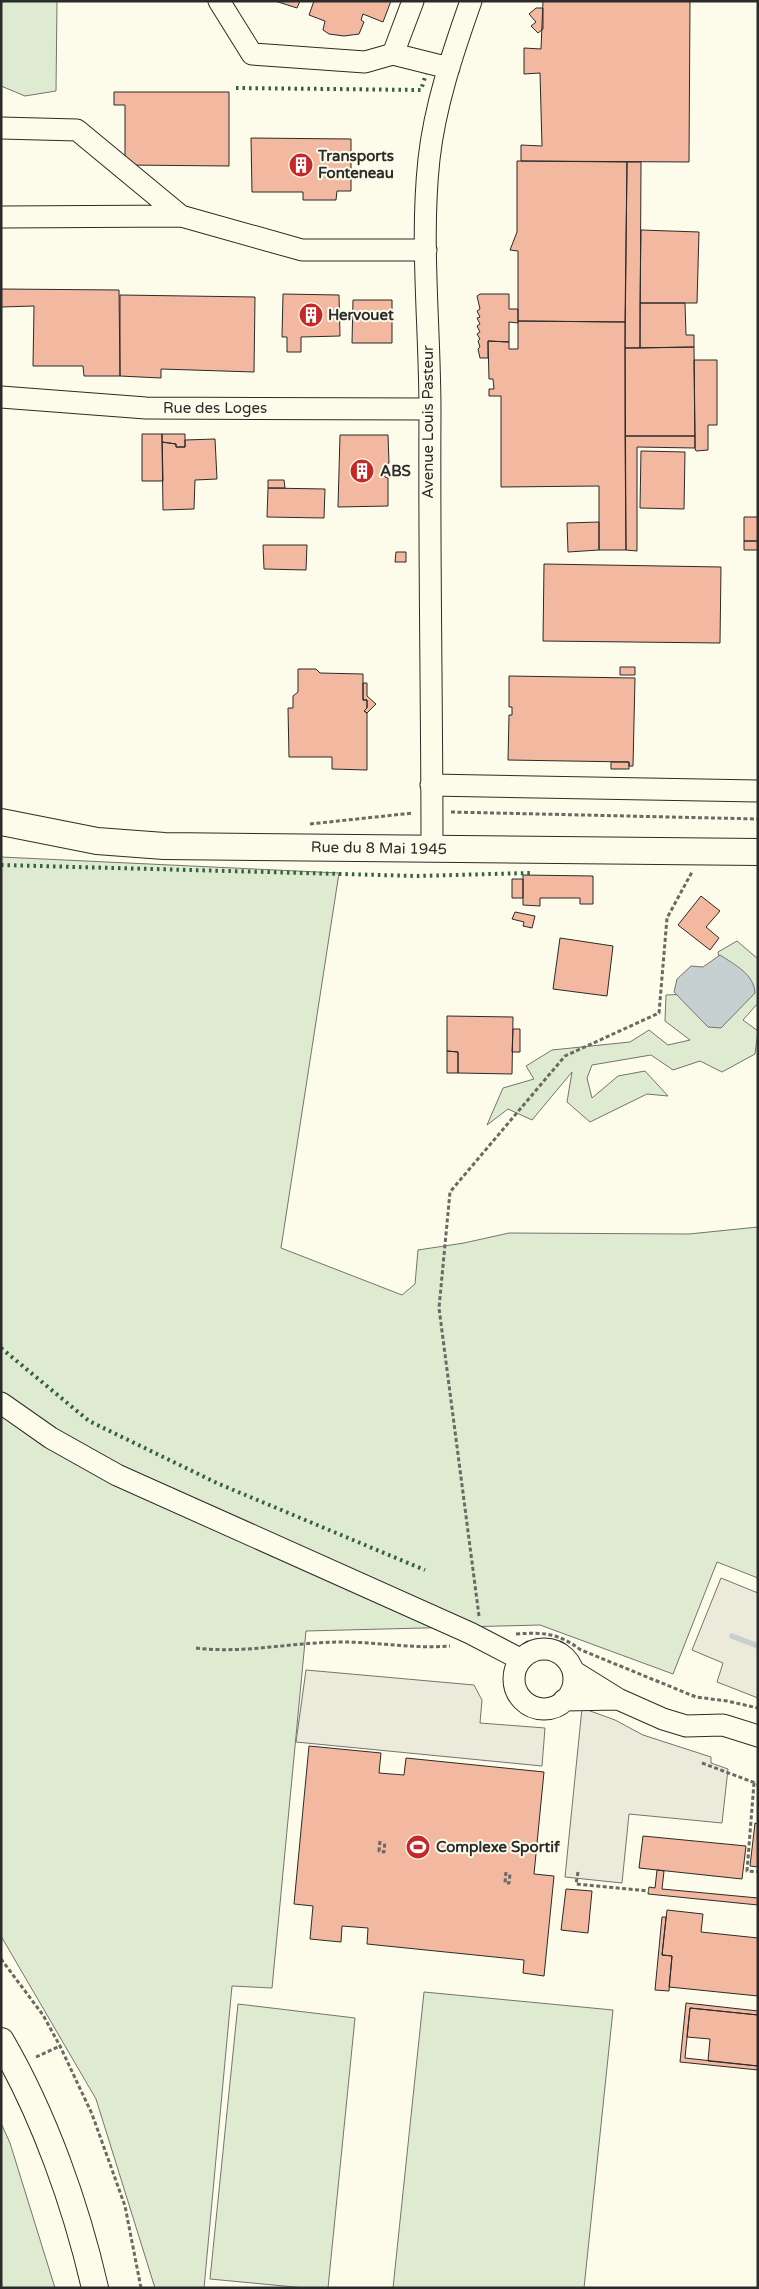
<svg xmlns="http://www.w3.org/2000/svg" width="759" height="2289" font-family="'Varela Round',sans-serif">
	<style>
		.green { fill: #deebd1; stroke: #74746e }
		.parking { fill: #eceadb; stroke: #74746e }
		.water { fill: #c7d0d0; stroke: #74746e }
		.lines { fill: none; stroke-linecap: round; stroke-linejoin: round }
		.stream { stroke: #c7d0d0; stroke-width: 5.5 }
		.building { fill: #f2b8a0; stroke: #2b2b2b }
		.minor-casing { stroke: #2b2b2b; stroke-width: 23 }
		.major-casing { stroke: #2b2b2b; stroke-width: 28 }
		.path { stroke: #6a6964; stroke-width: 3; stroke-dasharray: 4 2.5; stroke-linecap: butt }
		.minor { stroke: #fdfbea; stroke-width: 21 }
		.major { stroke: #fdfbea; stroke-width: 26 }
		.hedge { stroke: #34623c; stroke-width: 4; stroke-dasharray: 2.5 4; stroke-linecap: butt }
		.labels { text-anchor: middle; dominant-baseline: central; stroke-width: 4; stroke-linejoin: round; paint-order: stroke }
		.poi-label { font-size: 15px; font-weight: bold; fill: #2b2b2b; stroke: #fdfbea; text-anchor: start }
		.street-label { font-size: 15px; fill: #2b2b2b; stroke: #fdfbea }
	</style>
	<rect width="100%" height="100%" fill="#fdfbea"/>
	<path class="green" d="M1 1H57L56 91 25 96 1 86Z
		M1 857 339 873 281 1248 402 1295 415 1284 418 1250 464 1243 509 1233 689 1234 758 1227V1578L717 1562 673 1674 540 1625 306 1631 272 1988 232 1986 204 2288H155L96 2099 1 1936Z
		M737 941 758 959V1003L743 1020 758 1031 755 1054 722 1072 700 1061 673 1070 651 1055 592 1065 587 1078 592 1098 618 1076 645 1071 668 1096 647 1094 590 1122 567 1102 572 1072 532 1120 508 1109 487 1125 503 1088 534 1079 526 1066 552 1050 630 1042 649 1030 668 1045 690 1040 665 1021 666 995 692 994 721 971 718 952Z
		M424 1992 613 2010 584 2288H393Z
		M238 2004 355 2018 328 2288H305L210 2279Z
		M1 2123 10 2143 55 2288H1Z"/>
	<path class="parking" d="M721 1578 758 1593V1698L717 1682 723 1663 692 1650Z
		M306 1670 474 1685 482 1700 480 1723 545 1728 542 1766 296 1742Z
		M582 1708 615 1720 643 1735 711 1757V1763L728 1769 722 1823 629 1814 622 1883 565 1877Z"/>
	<path class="water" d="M720 955C735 965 754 974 755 993L721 1028 708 1027 674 992 677 979 691 966 703 967Z"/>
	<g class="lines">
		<path class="stream" d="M732 1636 758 1646"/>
	</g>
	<path class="building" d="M275 1H300L297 8Z
		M314 1H391L383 22 363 14 361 20 364 22 359 34 344 36 329 34 323 30 325 21 309 15Z
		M543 1H690L689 162 521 161V145L542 146 540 73 524 74V48L541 49Z
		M536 8H543V29L538 33 531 26 536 22 529 14Z
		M114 92H229V166L125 165V105H114Z
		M251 138 351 139V191H337L336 200H303V192H252Z
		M517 161 627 162 625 322 518 321V251L510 250 517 232Z
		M627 162H641L640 348H625Z
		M641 230 699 232 697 303H640Z
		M1 289 119 290 120 376H84L83 366H33L34 306 1 307Z
		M283 294 339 295 340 336 301 337V352H287V337H282Z
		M480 294H509V309H518V323L509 322V342L488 341V358H480L478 349 480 347 478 341 480 339 477 334 480 332 477 326 480 324 477 318 480 317 477 311 480 309 477 296Z
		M120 295 255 297 254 372 161 369V378L120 376Z
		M353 300H392V343H352Z
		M640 303H685L686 335H694V347L640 348Z
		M518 321 625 322 626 550H599V486L501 487V396H489V389H494L493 379H489L488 341 509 342V349H518Z
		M694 347 695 436H625V348Z
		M694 360H717V425H708V450L696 451 695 448Z
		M142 434H162L163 481H142Z
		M162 434H185V447H176V444L162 442Z
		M340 435H388L389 463 384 465 385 477 388 478V506L338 507Z
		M625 436H695V448L637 447V551L626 550Z
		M215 439 217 479 195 480 194 509 163 510 162 442 176 444V447H185V440Z
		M641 451 685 452 684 509 640 508Z
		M268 480H284L285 488H268Z
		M268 488 325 489 324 518 267 517Z
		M744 517H758V541H744Z
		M599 522V550L568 552 567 523Z
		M744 541H758V550H744Z
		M263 545H307L306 570 264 569Z
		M396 552H406V562H395Z
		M544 564 721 567 720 643 543 641Z
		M620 667H635V675H620Z
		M298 669H316L320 673 363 674V700H367V708L364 711 367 713V770L332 769V757H289L288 708H293V696L298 692Z
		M509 676 635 678 633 766H629V762L508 760 509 715H512V707H509Z
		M363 683H367V696L376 704 367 713 364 711 367 708V700H363Z
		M611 762H629V769H611Z
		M523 875 593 876V904H580V898H540V906L523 905Z
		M512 879H523V898H512Z
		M701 896 720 911 706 927 719 938 710 950 678 925Z
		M515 912 535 916 532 928 523 926 524 922 512 919Z
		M560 938 613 946 607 996 553 989Z
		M447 1016 513 1017 512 1074 458 1073V1052L447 1051Z
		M513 1029H520V1052H512Z
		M447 1051 458 1052V1073H447Z
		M309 1746 381 1753 379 1773 404 1775 406 1758 544 1772 534 1874 554 1876 544 1976 523 1973 524 1960 367 1944 368 1928 342 1926 341 1942 310 1939 313 1906 294 1904Z
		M755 1823 758 1824V1867L750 1866Z
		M643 1836 746 1846 742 1879 639 1868Z
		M657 1870 664 1871 662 1889 758 1898V1905L648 1894 649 1887 655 1888Z
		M566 1889 592 1891 588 1933 561 1930Z
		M667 1910 703 1914 701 1932 758 1938V1996L669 1987 672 1956 662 1955Z
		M662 1917H666L662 1955 672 1956 669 1991 655 1990Z
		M686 2003 758 2011V2015L690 2008 685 2058 758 2066V2070L680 2062Z
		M690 2008 758 2015V2066L708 2061 710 2039 687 2037Z"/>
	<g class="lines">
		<defs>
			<path id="minor" d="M219 1 252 54 365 62 393 54 449 68
				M393 54 413 1
				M1 128 77 130 181 216
				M1 217 181 216 302 250H426
				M1 397 146 408 430 409
				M431 785 758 791
				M432 849C432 703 429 558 430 412 430 327 420 242 429 159 435 105 453 52 471 1
				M1 1403 51 1438 117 1475 470 1633 520 1659
				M514 1679a30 30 0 1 1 60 0a30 30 0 1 1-60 0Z
				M573 1671 618 1699 663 1719 686 1726 723 1725 758 1736
				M564 1700 618 1699"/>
			<path id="major" d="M1 822 97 841 164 846 758 852
				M1 2041C44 2115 76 2205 95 2288"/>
		</defs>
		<use href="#minor" class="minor-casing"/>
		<use href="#major" class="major-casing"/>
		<path class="path" d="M451 812 758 819
			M310 824 413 813
			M479 1616 439 1308 450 1192 565 1056 659 1013 667 918 692 872
			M516 1634C544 1632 558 1633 581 1650L696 1697 727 1701 758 1708
			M196 1648C245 1654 292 1642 342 1642 378 1642 414 1649 450 1646
			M702 1763 758 1784
			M754 1783 747 1871 758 1872
			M380 1841 379 1851 384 1852 385 1841
			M506 1872 505 1883H509L510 1874
			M578 1872 576 1884 649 1891
			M1 1959 43 2015 60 2046 92 2114 125 2206 141 2288
			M36 2057 60 2046"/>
		<use href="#minor" class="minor"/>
		<use href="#major" class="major"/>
		<path class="hedge" d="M236 88 421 90 426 74
			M1 865 417 876 530 873
			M1 1348 89 1421 219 1484 425 1570"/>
	</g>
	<defs>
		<symbol id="building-disc" viewBox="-11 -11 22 22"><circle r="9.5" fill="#c62828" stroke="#fdfbea"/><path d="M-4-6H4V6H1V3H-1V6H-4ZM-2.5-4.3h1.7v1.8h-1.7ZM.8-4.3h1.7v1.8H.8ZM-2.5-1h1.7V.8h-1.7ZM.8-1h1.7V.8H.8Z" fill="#fff"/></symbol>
		<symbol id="stadium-disc" viewBox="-11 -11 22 22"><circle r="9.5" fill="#c62828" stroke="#fdfbea"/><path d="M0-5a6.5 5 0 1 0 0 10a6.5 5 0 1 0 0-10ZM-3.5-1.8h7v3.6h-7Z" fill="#fff"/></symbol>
	</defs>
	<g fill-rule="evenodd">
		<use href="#building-disc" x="287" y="151" width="28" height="28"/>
		<use href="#building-disc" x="297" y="301" width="28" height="28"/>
		<use href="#building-disc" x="348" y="457" width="28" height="28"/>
		<use href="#stadium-disc" x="404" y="1833" width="28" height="28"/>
	</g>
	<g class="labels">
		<g class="poi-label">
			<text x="318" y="156">Transports<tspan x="318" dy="17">Fonteneau</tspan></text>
			<text x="328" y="315">Hervouet</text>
			<text x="380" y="471">ABS</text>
			<text x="436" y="1847">Complexe Sportif</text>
		</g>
		<g class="street-label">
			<text x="215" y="408">Rue des Loges</text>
			<text transform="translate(428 422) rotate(-90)">Avenue Louis Pasteur</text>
			<text transform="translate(379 848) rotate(1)">Rue du 8 Mai 1945</text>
		</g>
	</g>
	<rect width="759" height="2289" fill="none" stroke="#2b2b2b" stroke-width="5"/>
</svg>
